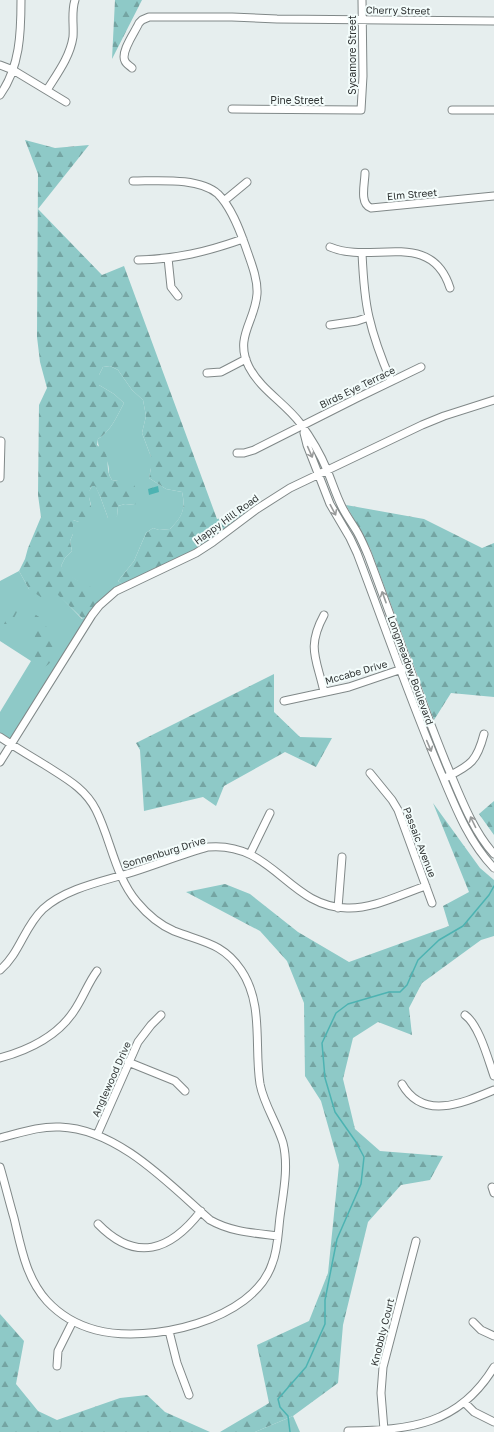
<svg xmlns="http://www.w3.org/2000/svg" width="494" height="1432" font-family="'Golos Text',sans-serif">
	<style>
		.green { fill: #8ec9c7 }
		.forest { fill: url(#forest-firs) }
		.water { fill: url(#water-ripples) }
		.lines { fill: none; stroke-linecap: round; stroke-linejoin: round }
		.stream { stroke: #4db3b2; stroke-width: 1.5 }
		.minor-casing { stroke: #808888; stroke-width: 9 }
		.minor { stroke: #fff; stroke-width: 7 }
		.oneway { stroke: #989a9a }
		.labels { text-anchor: middle; dominant-baseline: central; stroke-width: 4; stroke-linejoin: round; paint-order: stroke }
		.street-label { font-size: 10px; fill: #303434; stroke: #f3fcfb }
	</style>
	<defs>
		<pattern id="forest-firs" width="22" height="20" patternUnits="userSpaceOnUse"><rect width="22" height="20" fill="#8ec9c7"/><path d="M5 1l3.5 6h-7zM16 11l3.5 6h-7z" fill="#74a4a2"/></pattern>
		<pattern id="water-ripples" width="26" height="14" patternUnits="userSpaceOnUse"><rect width="26" height="14" fill="#4db3b2"/><path d="M2 4q2-2 4 0t4 0M15 11q2-2 4 0t4 0" fill="none" stroke="#409292"/></pattern>
	</defs>
	<rect width="100%" height="100%" fill="#e6eeee"/>
	<path class="green" d="M110 366 118 370 132 390 143 400 146 416 142 433 151 457V468L149 478 166 489 182 492C186 510 182 517 170 529L159 530 153 528 146 533 134 561 118 581 125 586 99 606 79 582 65 573 61 566 65 558 72 551 70 541 73 534V520L79 522 91 505 88 493 92 486 95 485 100 496 108 518 117 516 118 506 125 504 135 505 118 481 112 480C107 472 110 472 108 464 106 455 97 450 98 439 111 431 117 416 124 403L114 394 99 385V375L103 367Z
		M19 571 29 589 57 593 82 619 92 615 11 744 0 737V712L31 661 0 641V581Z
		M293 1416 300 1432H255Z"/>
	<path class="forest" d="M115 0H142L112 59Z
		M25 140 55 148 89 145 38 209 102 275 124 266 217 519 257 509 213 542 125 586 118 581 134 561 146 533 153 528 159 530 170 529C182 517 186 509 182 492L166 489 149 478 151 468V457L142 433 146 416 143 400 132 390 118 370 110 366 103 367 99 375V385L114 394 124 403C117 416 111 431 98 439L97 445C100 447 103 450 105 452 110 461 105 470 112 480L118 481 124 478 133 482 138 495 135 505 125 504 118 506 117 516 113 520 108 518 100 496 95 486H92C90 489 89 492 89 495 90 506 97 521 84 527L79 522 73 520V534L70 541 72 551 65 558 61 566C70 579 87 585 101 592 99 608 97 612 83 619L57 594 45 600 29 589 19 571 25 559 28 548 41 517 38 495 39 405 47 388 40 362 37 337 38 174Z
		M346 505 424 519 482 548 494 543V697L451 693 434 720 370 548Z
		M17 603 44 620 48 632 58 640 61 644C57 654 52 664 41 669L38 659 30 653 38 624 28 613 17 612 11 624H4L12 608Z
		M274 674V712L300 737 332 738 316 767 285 752 224 786 216 806 203 797 144 811 140 750 136 743Z
		M494 801V835L479 814Z
		M433 803 480 868 494 880V936L481 940 422 983 409 1008 412 1035 378 1022 353 1038 343 1079 355 1129 380 1151 443 1156 430 1180 401 1185 368 1222 343 1325 338 1383 293 1416 255 1432H220L269 1403 257 1345 309 1321 328 1273 339 1165 321 1101 305 1076 304 1003 287 961 260 931 186 892 225 884 250 894 298 932 349 962 449 926 443 906 469 892Z
		M0 1314 24 1341 16 1384 38 1411 57 1420 120 1398 147 1395 165 1412 210 1432H0Z"/>
	<path class="water" d="M158 486 159 492 149 495 148 489Z"/>
	<g class="lines">
		<path class="stream" d="M290 1432 288 1416 280 1407 278 1399 306 1367 325 1324V1300L337 1239 361 1184 364 1157 356 1142 335 1112 325 1078 322 1043 336 1013 348 1004 389 992H400L407 985 418 960 439 940 463 926 489 895 494 886"/>
		<defs>
			<path id="minor" d="M0 65 13 70 66 102
				M132 68C130 66 126 64 125 61 120 52 135 32 139 23L142 20 149 17H232L277 19 494 21
				M47 90C57 74 70 57 73 37 74 25 71 12 75 0
				M0 95C20 67 21 33 21 0
				M232 109 361 110 363 76 362 0
				M452 110H494
				M365 173C365 183 359 204 371 208L494 196
				M133 181C157 181 199 177 218 194 231 207 239 228 245 245 250 260 258 278 257 294 255 322 234 337 249 367 261 390 285 403 300 423 311 438 320 453 327 470 332 482 336 495 342 507 346 515 351 522 356 530 361 538 364 546 368 555 394 624 418 694 446 763 459 793 472 830 494 854
				M224 201 247 182
				M330 247C371 265 431 228 450 288
				M362 253C363 274 364 296 369 317 374 339 382 360 391 381
				M168 258 171 287 178 296
				M138 260C177 259 206 252 243 239
				M330 325 357 321 369 317
				M207 373 221 372 246 359
				M304 433 307 445 330 504 350 538 357 553C384 624 409 697 439 768 454 803 467 840 494 868
				M237 453H244L254 450 357 398 421 367
				M0 478 1 441
				M324 692C317 659 306 648 324 615
				M284 701 349 687 405 668
				M0 737C15 747 30 756 45 765 65 778 85 788 96 810 111 840 115 876 137 902 147 914 160 925 174 931 202 942 223 943 241 970 264 1004 254 1046 260 1084 264 1105 277 1123 283 1143 289 1167 283 1194 280 1217 278 1233 278 1250 272 1264 253 1321 149 1344 96 1330 77 1325 60 1315 47 1301 26 1278 21 1247 14 1218 9 1201 5 1184 0 1167
				M0 762 92 615 99 606 116 591 196 553 213 542 257 509 290 488 422 425 444 416 494 400
				M370 773 392 800 398 810 432 903
				M447 777C471 765 477 761 484 734
				M250 854 270 813
				M338 908 342 857
				M0 970C20 953 24 927 43 909 66 888 104 881 133 872 158 864 183 854 208 847 273 841 288 907 347 908 374 909 401 894 426 886
				M465 1015C479 1025 488 1059 494 1076
				M0 1058C29 1050 57 1037 74 1011 83 998 88 983 97 971
				M128 1062 175 1081 185 1091
				M402 1084C423 1121 463 1103 494 1090
				M97 1135 138 1042 151 1025 161 1015
				M0 1138C20 1133 39 1126 60 1127 118 1129 169 1184 210 1220 231 1232 254 1233 278 1236
				M492 1187 494 1193
				M98 1224C136 1263 170 1251 201 1211
				M473 1322 481 1330 494 1336
				M169 1331 177 1363 189 1395
				M57 1366 58 1351 73 1321
				M464 1402 474 1412 494 1422
				M384 1430 381 1393 383 1367 416 1241
				M348 1431C410 1430 459 1425 494 1367"/>
		</defs>
		<use href="#minor" class="minor-casing"/>
		<use href="#minor" class="minor"/>
	</g>
	<defs><path id="oneway-shaft" d="M-6 0H5M1.5-3L5.5 0L1.5 3" fill="none" stroke-width="1.6" stroke-linecap="round" stroke-linejoin="round"/></defs>
	<g class="oneway">
		<use href="#oneway-shaft" transform="translate(310 452) rotate(66)"/>
		<use href="#oneway-shaft" transform="translate(333 510) rotate(62)"/>
		<use href="#oneway-shaft" transform="translate(384 597) rotate(-110)"/>
		<use href="#oneway-shaft" transform="translate(429 746) rotate(67)"/>
		<use href="#oneway-shaft" transform="translate(473 822) rotate(-116)"/>
	</g>
	<g class="labels">
		<g class="street-label">
			<text transform="translate(398 10) rotate(1)">Cherry Street</text>
			<text transform="translate(352 55) rotate(-90)">Sycamore Street</text>
			<text x="297" y="100">Pine Street</text>
			<text transform="translate(412 194) rotate(-5)">Elm Street</text>
			<text transform="translate(357 387) rotate(-26)">Birds Eye Terrace</text>
			<text transform="translate(226 519) rotate(-36)">Happy Hill Road</text>
			<text transform="translate(411 670) rotate(70)">Longmeadow Boulevard</text>
			<text transform="translate(356 672) rotate(-16)">Mccabe Drive</text>
			<text transform="translate(420 842) rotate(69)">Passaic Avenue</text>
			<text transform="translate(164 852) rotate(-17)">Sonnenburg Drive</text>
			<text transform="translate(111 1079) rotate(-66)">Anglewood Drive</text>
			<text transform="translate(382 1332) rotate(-76)">Knobbly Court</text>
		</g>
	</g>
</svg>
